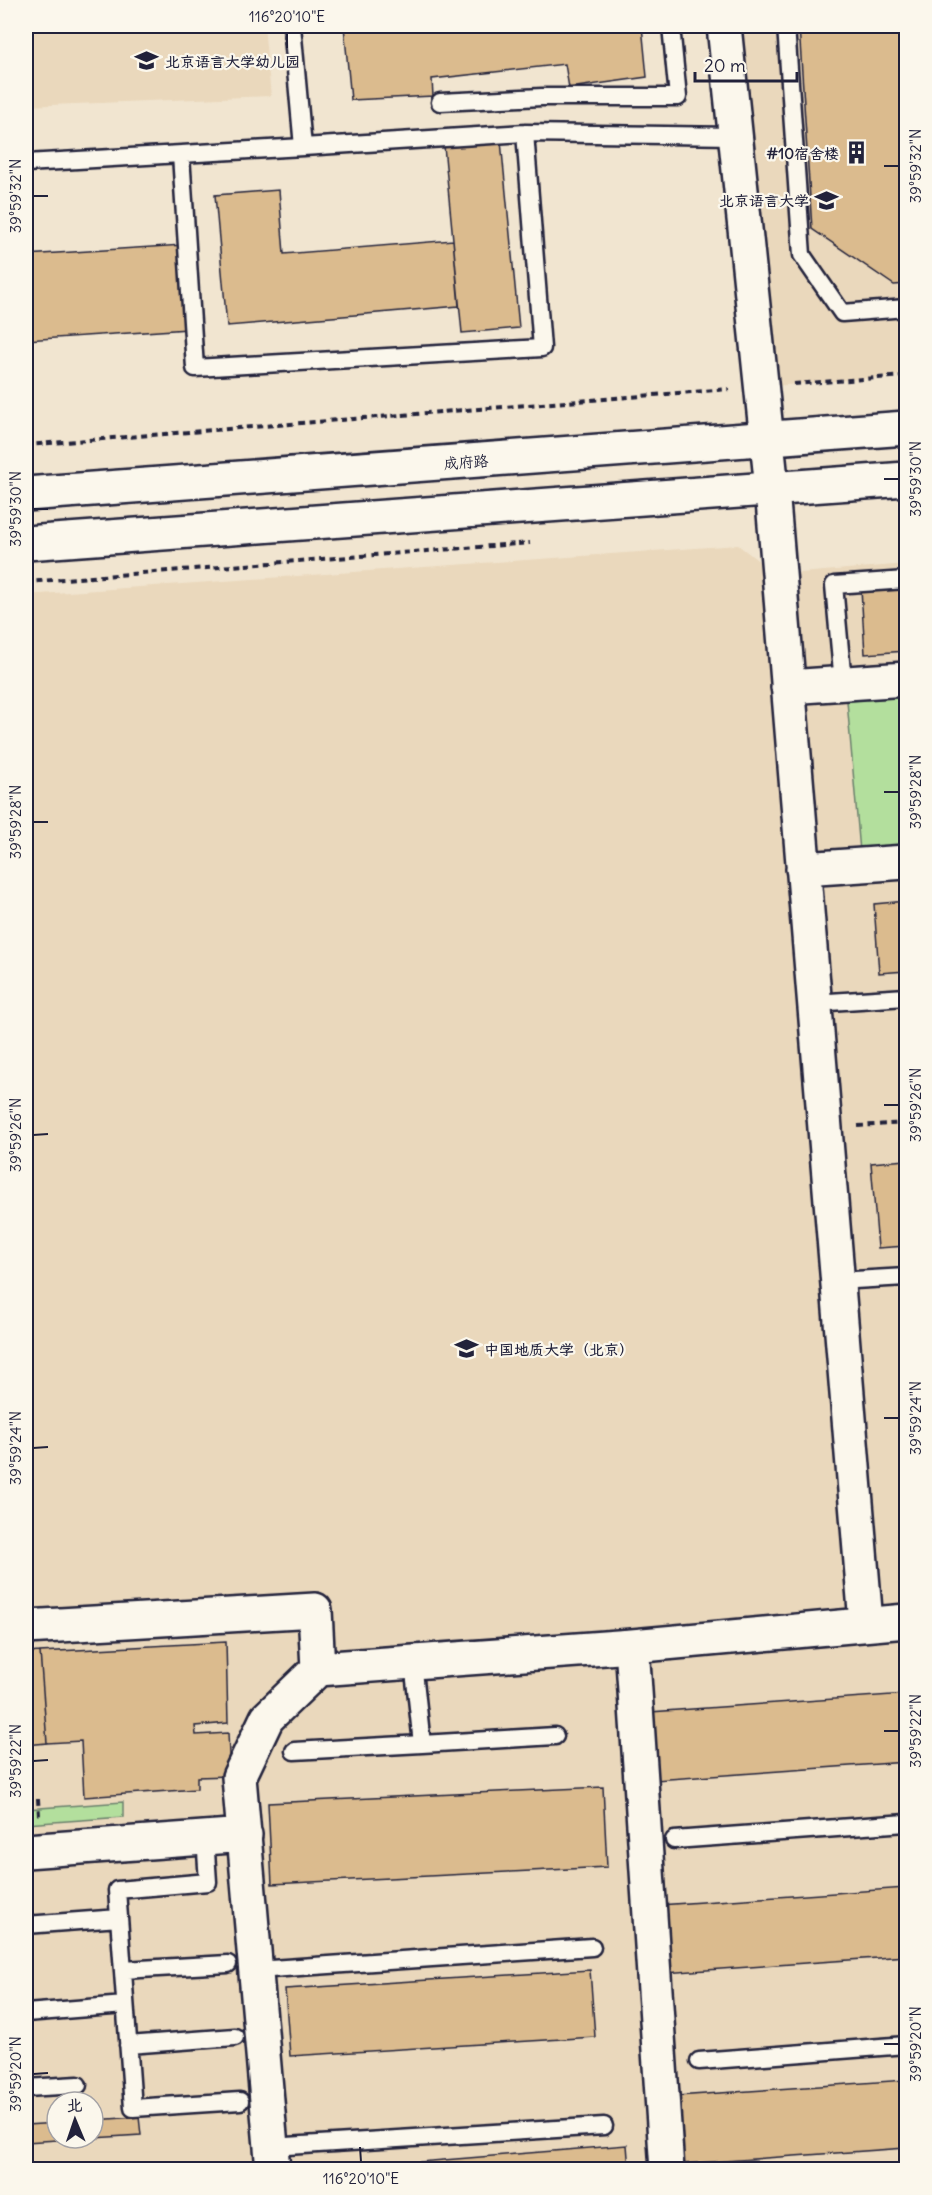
<svg xmlns="http://www.w3.org/2000/svg" width="932" height="2195" font-family="Delius,'LXGW WenKai TC',sans-serif">
	<style>
		.built { fill: #ead8bc; fill-rule: evenodd }
		.green { fill: #b3df9d; stroke: #6a806c; stroke-width: 1.5 }
		.building { fill: #dbbb8e; stroke: #22223b; stroke-width: 1.5 }
		.lines { fill: none; stroke-linecap: round; stroke-linejoin: round }
		.lane-casing { stroke: #22223b; stroke-width: 21 }
		.street-casing { stroke: #22223b; stroke-width: 38 }
		.secondary-casing { stroke: #22223b; stroke-width: 38 }
		.path { stroke: #22223b; stroke-width: 4; stroke-dasharray: 6 4.5; stroke-linecap: butt }
		.lane { stroke: #fbf7ec; stroke-width: 16 }
		.street { stroke: #fbf7ec; stroke-width: 33 }
		.secondary { stroke: #fbf7ec; stroke-width: 33 }
		.ticks { fill: none; stroke: #22223b; stroke-width: 2 }
		.labels { text-anchor: middle; dominant-baseline: central; stroke-width: 4.5; stroke-linejoin: round; paint-order: stroke }
		.poi-label { font-size: 15px; font-weight: bold; fill: #22223b; stroke: #fbf7ec; text-anchor: start }
		.street-label { font-size: 15px; fill: #22223b; stroke: #fbf7ec }
		.neatline { fill: none; stroke: #22223b; stroke-width: 2 }
		.ticks-label { font-size: 15px; text-anchor: middle; fill: #22223b }
	</style>
	<rect width="100%" height="100%" fill="#f1e5d0"/>
	<filter id="ink" filterUnits="userSpaceOnUse"><feTurbulence type="fractalNoise" baseFrequency=".0167" numOctaves="2"/><feDisplacementMap in="SourceGraphic" scale="12" xChannelSelector="R" yChannelSelector="G"/><feConvolveMatrix kernelMatrix="1 2 1 2 8 2 1 2 1" color-interpolation-filters="sRGB"/></filter>
	<g filter="url(#ink)">
		<path class="built" d="M26 26H264L271 96 26 106Z
			M734 26H906V375L762 387Z
			M738 545 777 575 906 564V2169L26 2170V595ZM57 2102H93V2138H57Z"/>
		<path class="green" d="M906 697V860L861 863 847 701Z
			M123 1802V1817L26 1824V1809Z"/>
		<path class="building" d="M344 26H642L647 77 569 88 565 64 432 79 433 96 351 100Z
			M799 26H902L906 76V284L894 285 812 229Z
			M501 141 519 328 462 333 444 146Z
			M279 190 284 254 453 240 459 306 227 326 215 195Z
			M183 245 188 329 26 340V255Z
			M906 586V651L865 654 861 589Z
			M906 901V971L879 973 874 904Z
			M906 1160V1246L878 1248 871 1163Z
			M226 1642 228 1723 195 1726 196 1735 228 1733 230 1776 197 1777V1789L84 1797 81 1741 47 1743 40 1652Z
			M40 1652 47 1743 26 1745V1653Z
			M906 1694V1762L655 1780 650 1712Z
			M603 1787 607 1867 272 1884 268 1803Z
			M906 1888V1956L664 1973 659 1905Z
			M590 1970 595 2037 290 2056 285 1989Z
			M906 2080V2148L682 2164 677 2096Z
			M139 2117 141 2135 93 2138V2120Z
			M57 2123V2138H89L26 2142V2125Z
			M627 2145 629 2170H322Z"/>
		<g class="lines">
			<defs>
				<path id="lane" d="M786 26 802 255 842 313 906 308
					M440 102 542 97H678L671 26
					M303 147 525 133 735 136
					M181 155 195 368 542 348 525 133
					M26 163 303 147 292 26
					M843 683 834 585 906 580
					M814 1003 906 997
					M837 1281 906 1277
					M422 1744 555 1736
					M294 1751 422 1744 413 1662
					M205 1837 208 1882 117 1890 133 2108 240 2101
					M674 1840 906 1823
					M26 1925 119 1918
					M123 1970 228 1964
					M256 1970 592 1947
					M26 2013 125 2005
					M128 2045 235 2037
					M699 2061 906 2045
					M26 2088 78 2085
					M271 2147 604 2126"/>
				<path id="street" d="M724 26 772 489 866 1623
					M788 687 906 679
					M803 869 906 862
					M26 1627 315 1610 318 1669
					M632 1646 667 2170
					M26 1851 245 1835
					M273 2170 239 1777 267 1718 318 1669 632 1646 906 1621"/>
				<path id="secondary" d="M26 494 906 428
					M26 543 906 479"/>
			</defs>
			<use href="#lane" class="lane-casing"/>
			<use href="#street" class="street-casing"/>
			<use href="#secondary" class="secondary-casing"/>
			<path class="path" d="M794 384 906 376
				M26 445 729 389
				M26 582 530 543
				M858 1126 906 1123
				M38 1799 39 1816"/>
			<use href="#lane" class="lane"/>
			<use href="#street" class="street"/>
			<use href="#secondary" class="secondary"/>
		</g>
	</g>
	<path class="ticks" d="M287 33V48M884 166H899M33 196H48M884 479H899M33 509H48M884 792H899M33 822H48M884 1105H899M33 1135 48 1134M884 1418H899M33 1448 48 1447M884 1731H899M33 1761 48 1760M884 2044H899M33 2074 48 2073M360 2147 361 2162"/>
	<defs>
		<symbol id="school-bare" viewBox="-9 -9 18 18"><path d="M0-5L7-2L0 1L-7-2ZM-4 1L0 2.5L4 1V4Q0 6-4 4Z" fill="#22223b" stroke="#fbf7ec" stroke-width="2.5" paint-order="stroke"/></symbol>
		<symbol id="building-bare" viewBox="-9 -9 18 18"><path d="M-4-6H4V6H1V3H-1V6H-4ZM-2.5-4.3h1.7v1.8h-1.7ZM.8-4.3h1.7v1.8H.8ZM-2.5-1h1.7V.8h-1.7ZM.8-1h1.7V.8H.8Z" fill="#22223b" stroke="#fbf7ec" stroke-width="2.5" paint-order="stroke"/></symbol>
		<symbol id="university-bare" viewBox="-9 -9 18 18"><path d="M0-5L7-2L0 1L-7-2ZM-4 1L0 2.5L4 1V4Q0 6-4 4Z" fill="#22223b" stroke="#fbf7ec" stroke-width="2.5" paint-order="stroke"/></symbol>
	</defs>
	<g fill-rule="evenodd">
		<use href="#school-bare" x="130" y="44" width="33" height="33"/>
		<use href="#building-bare" x="840" y="136" width="33" height="33"/>
		<use href="#university-bare" x="810" y="184" width="33" height="33"/>
		<use href="#university-bare" x="450" y="1332" width="33" height="33"/>
	</g>
	<g class="labels">
		<g class="poi-label">
			<text x="165" y="61">北京语言大学幼儿园</text>
			<text x="839" y="153" text-anchor="end">#10宿舍楼</text>
			<text x="809" y="200" text-anchor="end">北京语言大学</text>
			<text x="484" y="1349">中国地质大学（北京）</text>
		</g>
		<g class="street-label">
			<text transform="translate(466 462) rotate(-4)">成府路</text>
		</g>
	</g>
	<rect width="932" height="2195" fill="none" stroke="#fbf7ec" stroke-width="66"/>
	<g transform="translate(75 2120) rotate(358)"><circle r="28" fill="#fbf7ec" stroke="#a4a2a5" stroke-width="1.5"/>
	<path d="M0-4.5L10 22L0 15L-10 22Z" fill="#22223b"/>
	<text y="-9" font-size="16" font-weight="bold" text-anchor="middle" fill="#22223b">北</text>
	</g>
	<path d="M695 72v9h102v-9" fill="none" stroke="#22223b" stroke-width="3"/>
	<text x="704" y="72" font-size="18" fill="#22223b" stroke="#fbf7ec" stroke-width="4.5" paint-order="stroke">20 m</text>
	<rect x="33" y="33" width="866" height="2129" class="neatline"/>
	<g class="ticks-label">
		<text x="287" y="22">116°20'10"E</text>
		<text transform="translate(916 166) rotate(-90)" y="5">39°59'32"N</text>
		<text transform="translate(16 196) rotate(-90)" y="5">39°59'32"N</text>
		<text transform="translate(916 479) rotate(-90)" y="5">39°59'30"N</text>
		<text transform="translate(16 509) rotate(-90)" y="5">39°59'30"N</text>
		<text transform="translate(916 792) rotate(-90)" y="5">39°59'28"N</text>
		<text transform="translate(16 822) rotate(-90)" y="5">39°59'28"N</text>
		<text transform="translate(916 1105) rotate(-90)" y="5">39°59'26"N</text>
		<text transform="translate(16 1135) rotate(-90)" y="5">39°59'26"N</text>
		<text transform="translate(916 1418) rotate(-90)" y="5">39°59'24"N</text>
		<text transform="translate(16 1448) rotate(-90)" y="5">39°59'24"N</text>
		<text transform="translate(916 1731) rotate(-90)" y="5">39°59'22"N</text>
		<text transform="translate(16 1761) rotate(-90)" y="5">39°59'22"N</text>
		<text transform="translate(916 2044) rotate(-90)" y="5">39°59'20"N</text>
		<text transform="translate(16 2074) rotate(-90)" y="5">39°59'20"N</text>
		<text x="361" y="2184">116°20'10"E</text>
	</g>
</svg>
